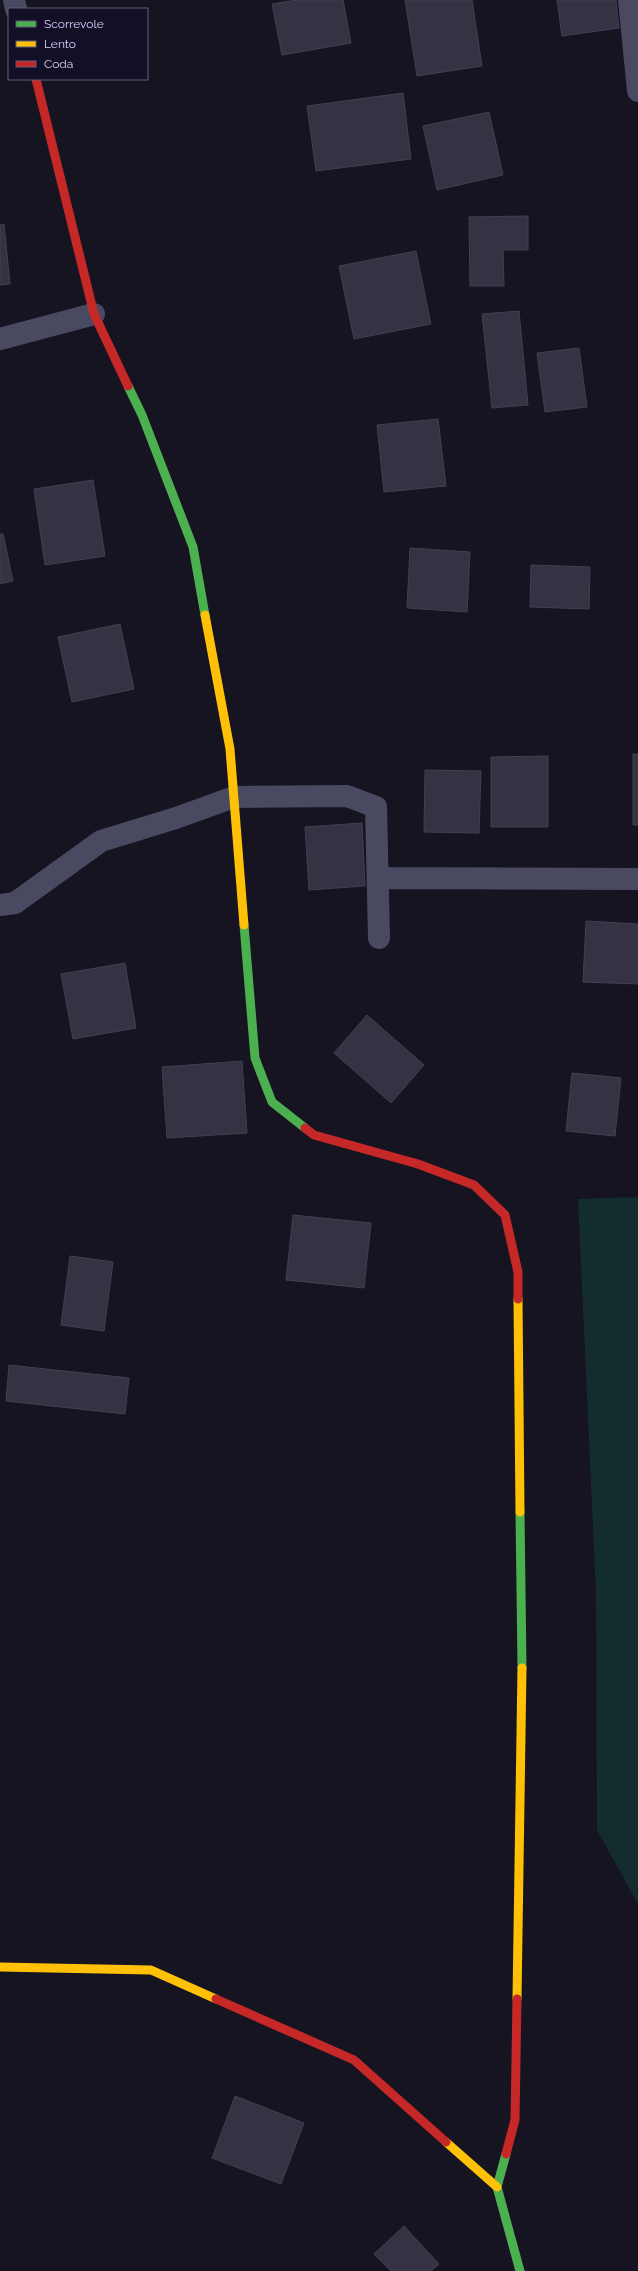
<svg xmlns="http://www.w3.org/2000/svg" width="638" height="2271" font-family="Raleway,sans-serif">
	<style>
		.green { fill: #132c2d }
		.building { fill: #343243; stroke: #433f54 }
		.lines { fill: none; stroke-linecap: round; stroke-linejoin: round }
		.street { stroke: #4a4962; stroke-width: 22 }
		.fast { stroke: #4caf50; stroke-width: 9 }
		.slow { stroke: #ffc107; stroke-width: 9 }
		.jam { stroke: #c62828; stroke-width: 9 }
	</style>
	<rect width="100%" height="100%" fill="#161421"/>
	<path class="green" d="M638 1197V1904L597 1830 596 1594 578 1199Z"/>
	<path class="building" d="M296 0H343L351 43 282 55 272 4Z
		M405 0H472L482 66 417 76Z
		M557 0H616L619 28 562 36Z
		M403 93 411 159 316 171 307 106Z
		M489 112 503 175 437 190 423 126Z
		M528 216V250H503L504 286H470L469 217Z
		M4 224 10 284 0 285V225Z
		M416 251 431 324 354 339 339 266Z
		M519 311 528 405 492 408 482 314Z
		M579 348 587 407 545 412 537 353Z
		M438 419 446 486 384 492 377 425Z
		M93 480 105 556 45 565 34 489Z
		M0 534H3L13 581 0 584Z
		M410 548 470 552 467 612 407 608Z
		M531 565 590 567 589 609 530 607Z
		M120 624 134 689 72 702 58 637Z
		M633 754H638V825H633Z
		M548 756V827H491V757Z
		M425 770 481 771 479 833 424 832Z
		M362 823 365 886 309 890 305 827Z
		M586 921 638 924V984L583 982Z
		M125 963 136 1028 73 1039 61 974Z
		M367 1015 424 1065 391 1103 334 1053Z
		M242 1061 247 1133 167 1138 162 1067Z
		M572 1073 621 1078 615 1136 566 1131Z
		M293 1215 371 1223 364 1288 286 1280Z
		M70 1256 113 1262 104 1331 61 1325Z
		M9 1365 129 1378 125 1414 6 1401Z
		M235 2096 304 2123 281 2184 212 2158Z
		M404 2226 439 2264 431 2271H391L374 2254Z"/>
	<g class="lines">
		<path class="street" d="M14 0 16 9
			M629 0 638 91
			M0 339 94 314
			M378 878 638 879
			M0 905 15 903 101 841 176 818 234 797 347 796 376 807 379 938"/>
		<path class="fast" d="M128 386 142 415 193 547 205 615
			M244 925 255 1058 272 1102 305 1128
			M520 1512 522 1668
			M506 2154 497 2187 520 2271"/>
		<path class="slow" d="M205 615 230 749 244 925
			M518 1299 520 1512
			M0 1967 151 1970 216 1999
			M517 1999 522 1668
			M446 2142 497 2187"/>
		<path class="jam" d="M36 79 94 314 128 386
			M305 1128 314 1135 418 1164 474 1185 505 1215 518 1272V1299
			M216 1999 354 2060 446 2142
			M506 2154 515 2120 517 1999"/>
	</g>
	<rect x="8" y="8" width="140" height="72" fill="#130f26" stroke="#625e7d"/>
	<rect x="16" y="21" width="20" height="6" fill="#4caf50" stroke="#625e7d"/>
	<text x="44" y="28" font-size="12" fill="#d9d4ff">Scorrevole</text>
	<rect x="16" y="41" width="20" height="6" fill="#ffc107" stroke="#625e7d"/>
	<text x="44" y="48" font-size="12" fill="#d9d4ff">Lento</text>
	<rect x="16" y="61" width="20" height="6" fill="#c62828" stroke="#625e7d"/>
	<text x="44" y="68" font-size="12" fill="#d9d4ff">Coda</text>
</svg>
